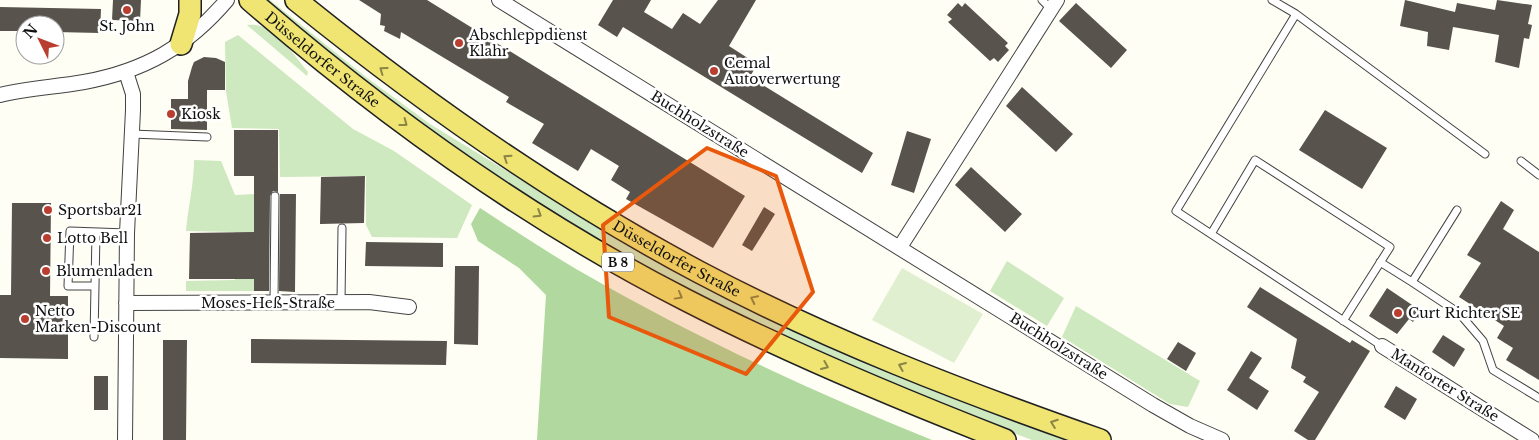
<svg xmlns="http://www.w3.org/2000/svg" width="1539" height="440" font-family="'Libre Baskerville',serif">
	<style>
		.green { fill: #cee8bf }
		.forest { fill: #b0d89f }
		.pitch { fill: #e0efd0 }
		.building { fill: #58534d }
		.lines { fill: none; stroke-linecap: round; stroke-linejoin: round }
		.lane-casing { stroke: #434343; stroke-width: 9 }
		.street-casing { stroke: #434343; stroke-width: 16 }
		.primary-casing { stroke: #212121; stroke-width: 24 }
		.lane { stroke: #fff; stroke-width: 7 }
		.street { stroke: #fff; stroke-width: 14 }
		.primary { stroke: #f0e472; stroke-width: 21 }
		.oneway { stroke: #8b8546 }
		.marked { fill: #e8590c; fill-opacity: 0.2; stroke: #e8590c; stroke-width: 4; stroke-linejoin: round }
		.poi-dot { fill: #b93e2f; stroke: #fff; stroke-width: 2 }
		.labels { text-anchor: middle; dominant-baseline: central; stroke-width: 5; stroke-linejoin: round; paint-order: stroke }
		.shield { fill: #fff; stroke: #585858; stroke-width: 1 }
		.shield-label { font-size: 12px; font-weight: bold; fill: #101010 }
		.poi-label { font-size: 14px; fill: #101010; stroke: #fff; text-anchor: start }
		.street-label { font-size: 14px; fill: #101010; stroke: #fff }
	</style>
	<rect width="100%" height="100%" fill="#fefef4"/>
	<path class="green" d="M265 0H270L366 77 430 124 610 234 706 286 824 344 987 411 1067 440H1032L927 400 806 348 708 301 608 246 516 188 428 128 363 81Z
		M247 25C273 21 294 56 308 72L307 76Z
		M238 35 353 129 394 151 472 205 457 238 372 237 366 225V176L280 177 279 129 232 128 226 91 225 42Z
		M194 160 221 161 235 195 254 194V291H186V281L235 280V232L186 231C188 207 194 185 194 160Z
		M1007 261 1064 298 1047 326 990 291Z
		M1076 306 1200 381 1188 407 1170 404 1062 337Z"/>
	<path class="forest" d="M480 208C512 229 544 250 576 269 690 335 811 391 932 440H537L546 295 519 268 478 241 471 224Z"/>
	<path class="pitch" d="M902 268 983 314 954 363 872 320Z"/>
	<path class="building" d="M113 0H141L140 21 112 20Z
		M359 0H427L745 196 713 248 626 199 630 192 611 180 619 166 591 149 578 171 532 143 544 124 506 102 509 97 401 32 400 39 384 31 385 26 380 25 381 14Z
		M613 0H651L644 12 672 29 683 13 700 24 718 0H756L729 46 757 64 750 77 873 153 862 173 623 27 617 37 598 25Z
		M1405 0 1455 12 1457 3 1495 10 1497 0 1532 5 1528 24 1532 25 1529 39 1524 38 1519 68 1495 62 1499 35 1453 27 1449 50 1427 46 1428 32 1400 26Z
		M958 3 962 7 965 3 1008 43 1005 46 1009 50 998 62 994 58 990 61 948 22 952 19 947 15Z
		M1076 3 1127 50 1111 68 1059 21Z
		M0 7 101 9 100 33 55 32V25H25V31H0Z
		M204 57 216 58 225 62V90H207V130L171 129V99H188V81L192 67 194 62Z
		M1022 87 1073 134 1056 152 1006 106Z
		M1325 110 1387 148 1362 189 1299 150Z
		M234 130H278V192L273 191 270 196 269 291H254V279H189L190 233 254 232V176H234Z
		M907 131 931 139 914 193 891 185Z
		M971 167 1022 214 1005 232 955 185Z
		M365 176 364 223 320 224 321 177Z
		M280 194H296L295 292 279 291Z
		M1501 201 1514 210 1503 229 1539 252V380L1506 360 1513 348 1497 338 1504 326 1459 297 1481 263 1467 255Z
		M12 203H51L50 296H68V359L0 358V295H11Z
		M764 207 775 214 752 251 742 245Z
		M366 242 443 243V267L365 266Z
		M455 266H479L478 345 454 344Z
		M1260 287 1350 343 1352 340 1370 351 1315 440H1308L1294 431 1319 392 1303 382 1306 377 1291 368 1297 339 1247 307Z
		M1387 288 1421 311 1413 322 1409 319 1397 334 1369 316Z
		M1443 335 1465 349 1454 367 1432 352Z
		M251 339 447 341 446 365 251 363Z
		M163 340H187L186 440H163Z
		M1178 342 1196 353 1186 371 1167 359Z
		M1251 351 1262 358 1249 378 1269 391 1257 410 1227 390Z
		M94 376H108V410H94Z
		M1396 386 1417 399 1405 420 1384 407Z"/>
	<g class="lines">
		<defs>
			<path id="lane" d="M1042 0 1051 9
				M1272 0 1296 14 1485 154
				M1296 14 1176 211 1382 346
				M132 134 207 137
				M1521 161 1539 175
				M1457 210 1412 282 1459 313 1483 341 1493 370 1539 398
				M96 232 95 286H68L70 231 127 233
				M1211 234 1255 160 1390 247 1343 321
				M1380 262 1412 282
				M341 302 342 228
				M274 303 275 196
				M94 337 95 286"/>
			<path id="street" d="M499 0 1153 405 1190 426 1222 440
				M0 95C27 88 56 87 84 82 144 71 187 47 227 0
				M900 247 1057 0
				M126 303 369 302 409 307
				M1382 346 1532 440
				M125 440 127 233 133 110V94L126 72"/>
			<g id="primary">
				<path id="s1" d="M250 0C383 115 529 220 686 300 789 353 897 398 1005 440"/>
				<path id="s2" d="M296 0C422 102 554 195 699 272 827 340 963 392 1100 440"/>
				<path d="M181 44 190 14V0"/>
			</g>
		</defs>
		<use href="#lane" class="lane-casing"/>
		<use href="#street" class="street-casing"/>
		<use href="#primary" class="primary-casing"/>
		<use href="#lane" class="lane"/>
		<use href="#street" class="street"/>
		<use href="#primary" class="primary"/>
	</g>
	<defs><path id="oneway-chevron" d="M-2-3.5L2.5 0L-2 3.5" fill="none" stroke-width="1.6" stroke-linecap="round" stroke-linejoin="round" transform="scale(1.25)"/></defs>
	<g class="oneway">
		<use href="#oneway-chevron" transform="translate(383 70) rotate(-144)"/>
		<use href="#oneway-chevron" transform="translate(404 123) rotate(37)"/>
		<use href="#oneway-chevron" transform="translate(507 158) rotate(-146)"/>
		<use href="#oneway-chevron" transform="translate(538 214) rotate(32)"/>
		<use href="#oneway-chevron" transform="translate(679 296) rotate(29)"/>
		<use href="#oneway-chevron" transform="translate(754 299) rotate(-154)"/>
		<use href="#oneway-chevron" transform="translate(825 366) rotate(23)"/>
		<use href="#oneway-chevron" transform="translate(902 366) rotate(-157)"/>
		<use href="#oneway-chevron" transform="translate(1054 423) rotate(-160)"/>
	</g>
	<path class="marked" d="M707 148 776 176 813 292 746 374 609 317 603 225Z"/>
	<g class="poi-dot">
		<circle cx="127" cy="10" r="5"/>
		<circle cx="459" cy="43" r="5"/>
		<circle cx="714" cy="71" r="5"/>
		<circle cx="171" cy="114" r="5"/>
		<circle cx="48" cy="210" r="5"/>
		<circle cx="47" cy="238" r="5"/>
		<circle cx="46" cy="271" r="5"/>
		<circle cx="1398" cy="313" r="5"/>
		<circle cx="25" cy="319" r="5"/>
	</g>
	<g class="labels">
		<rect class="shield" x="602" y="252.5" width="32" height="19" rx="4"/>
		<g class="shield-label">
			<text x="618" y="262">B 8</text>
		</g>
		<g class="poi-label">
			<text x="127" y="26" text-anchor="middle">St. John</text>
			<text x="469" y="35">Abschleppdienst<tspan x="469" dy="16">Klahr</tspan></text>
			<text x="724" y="63">Cemal<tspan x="724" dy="16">Autoverwertung</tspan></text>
			<text x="181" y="114">Kiosk</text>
			<text x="58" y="210">Sportsbar21</text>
			<text x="57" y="238">Lotto Bell</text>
			<text x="56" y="271">Blumenladen</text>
			<text x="35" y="311">Netto<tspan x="35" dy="16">Marken-Discount</tspan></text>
			<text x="1408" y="313">Curt Richter SE</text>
		</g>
		<g class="street-label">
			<text stroke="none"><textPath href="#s1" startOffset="94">Düsseldorfer Straße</textPath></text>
			<text transform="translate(700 124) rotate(32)">Buchholzstraße</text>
			<text stroke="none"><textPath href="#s2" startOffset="461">Düsseldorfer Straße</textPath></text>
			<text x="268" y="303">Moses-Heß-Straße</text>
			<text transform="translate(1059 346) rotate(32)">Buchholzstraße</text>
			<text transform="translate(1445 385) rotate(32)">Manforter Straße</text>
		</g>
	</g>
	<g transform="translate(40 40) rotate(312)"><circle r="24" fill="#ffffff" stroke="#9f9f9f"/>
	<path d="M0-4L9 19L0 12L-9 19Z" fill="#b93e2f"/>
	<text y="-8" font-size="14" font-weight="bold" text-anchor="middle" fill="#101010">N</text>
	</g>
</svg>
